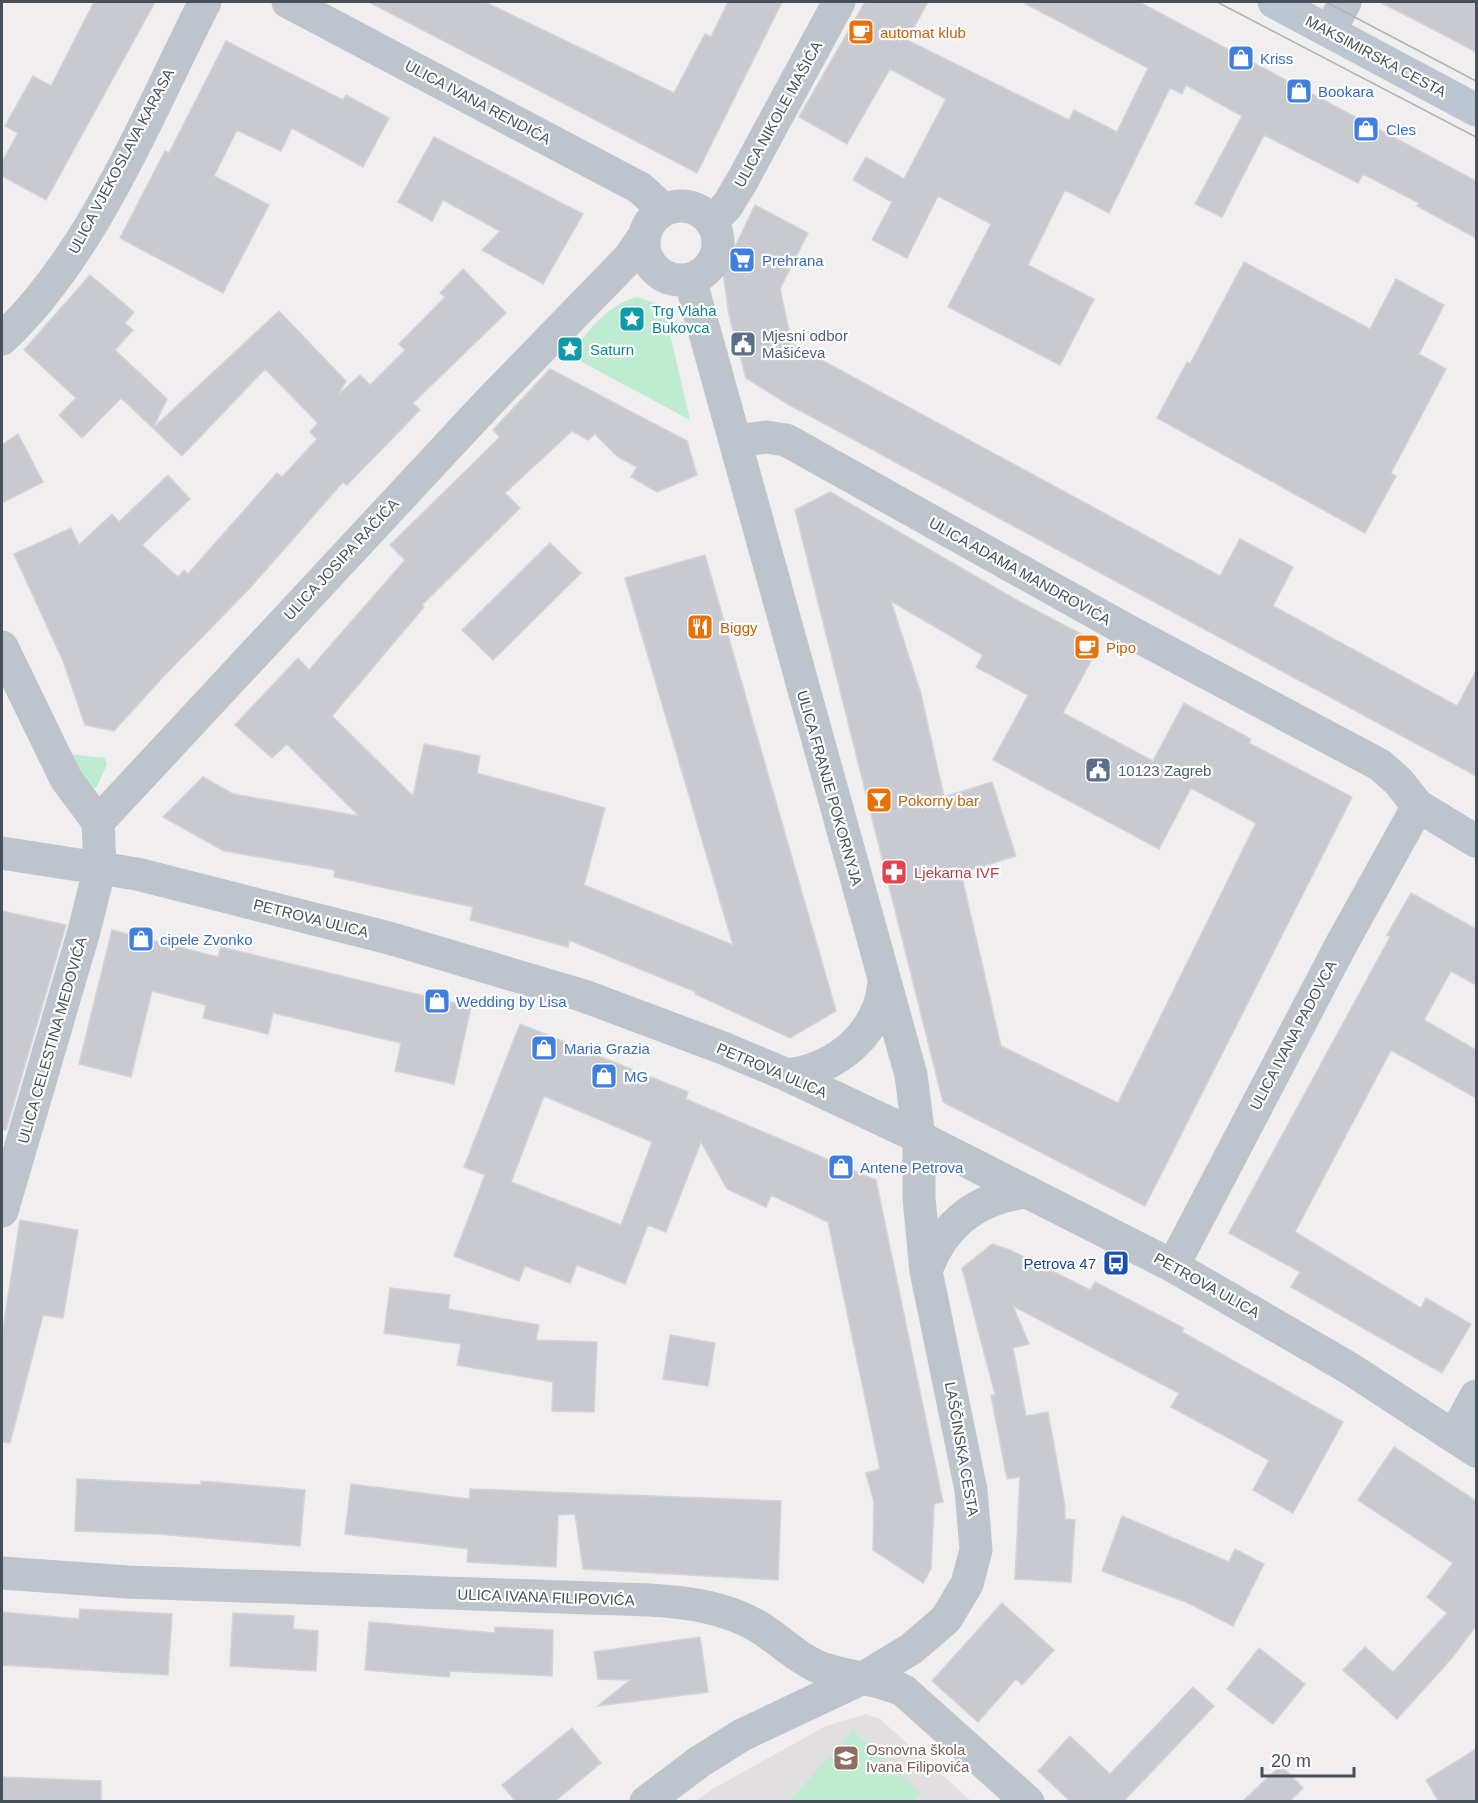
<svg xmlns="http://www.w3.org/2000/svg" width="1478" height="1803" font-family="Helvetica,sans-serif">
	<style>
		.education { fill: #e1dfdf }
		.green { fill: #bfebd2 }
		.building { fill: #c8cad0; stroke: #d2d4d9; stroke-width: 1.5; fill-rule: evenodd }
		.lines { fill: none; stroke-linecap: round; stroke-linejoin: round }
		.minor { stroke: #bdc4cc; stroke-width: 33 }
		.tertiary { stroke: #bdc4cc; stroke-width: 33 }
		.secondary { stroke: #bdc5d0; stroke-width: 33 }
		.tram { stroke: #b0b3b7; stroke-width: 1.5 }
		.labels { text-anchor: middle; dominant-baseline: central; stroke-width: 4.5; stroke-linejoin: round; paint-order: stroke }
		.food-label { font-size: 15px; fill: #c56008; stroke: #fff; text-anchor: start }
		.street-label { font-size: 15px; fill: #475059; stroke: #fff }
		.shop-label { font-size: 15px; fill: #366cbe; stroke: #fff; text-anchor: start }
		.culture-label { font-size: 15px; fill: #0d838f; stroke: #fff; text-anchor: start }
		.service-label { font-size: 15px; fill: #4e5e75; stroke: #fff; text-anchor: start }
		.health-label { font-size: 15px; fill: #be3a42; stroke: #fff; text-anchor: start }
		.transit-label { font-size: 15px; fill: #164399; stroke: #fff; text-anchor: end }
		.education-label { font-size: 15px; fill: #785e54; stroke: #fff; text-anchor: start }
	</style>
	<rect width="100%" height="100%" fill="#f0eeee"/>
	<path class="education" d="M866 1714 880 1719 971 1801 695 1802 711 1790 826 1726Z"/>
	<path class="green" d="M637 297 655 303 667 321 690 420 569 355C589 331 606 305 637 297Z
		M68 754 105 758 107 765 96 788H90Z
		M853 1731 921 1793 913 1801H789Z"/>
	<path class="building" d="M94 2H155L46 200 2 176V162L18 133 5 126 33 76 51 86Z
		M369 2H485L674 93 705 34 711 37 728 2H782L697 173Z
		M865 2H928L907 40 1069 120 1074 110 1117 132 1148 68 1022 2H1139L1476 181V238L1417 206 1419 203 1363 174 1358 183 1264 135 1222 217 1195 204 1242 116 1186 85 1182 94 1170 88 1109 213 1065 190 1028 265 1094 299 1060 365 948 307 991 224 938 196 907 258 872 240 892 202 853 180 866 157 904 179 946 99 890 69 847 144 799 117Z
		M1380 2H1476V52L1446 36Z
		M226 41 343 100 346 95 389 118 363 167 292 128 281 151 237 130 214 176 269 205 223 293 120 238 165 151 169 153Z
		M434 137 583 214 543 284 482 250 500 231 443 200 432 221 398 202Z
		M755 205 808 233 780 289 792 344 1220 576 1240 539 1293 567 1273 606 1457 706 1476 671V776L786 403 746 378 729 315 723 272Z
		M1244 262 1370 329 1396 279 1444 305 1419 354 1446 369 1391 473 1396 476 1365 533 1157 418 1187 362 1190 364Z
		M463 269 506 313 413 403 420 410 347 485 343 482 250 588 162 678 114 731 85 725 63 661 14 554 71 528 79 545 112 514 119 522 168 475 190 499 142 545 178 577 184 570 188 574 277 473 282 477 317 439 310 432 318 423 265 369 182 456 153 428 279 311 346 381 338 395 360 375 370 385 405 350 399 344 445 297 440 293Z
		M90 275 134 312 125 323 133 330 115 350 167 399 153 428 121 398 82 438 59 415 76 398 24 350Z
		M550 369 687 441 697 475 657 492 631 477 637 467 618 457 595 434 588 440 572 431 505 493 520 508 422 605 424 607 332 716 413 796 424 744 480 756 477 773 605 808 584 885 733 945 625 578 705 555 836 1011 790 1038 695 994 696 992 569 940 568 947 470 920 473 907 334 877 335 870 224 851 163 817 203 777 233 794 359 816 287 744 272 758 235 725 298 658 309 670 405 560 390 545 500 437 493 430Z
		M18 434 43 482 2 503V445Z
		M830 492 1013 598 1100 644 1063 713 1153 761 1184 703 1251 739 1249 743 1352 797 1145 1206 943 1102 795 510ZM891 601 983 655 976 667 1028 695 993 760 1159 849 1191 788 1256 823 1118 1103 1001 1046 961 873 1016 856 992 782 944 797 921 694Z
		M550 543 581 573 493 660 462 630Z
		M1411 893 1476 929V985L1451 971 1424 1020 1476 1050V1098L1391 1050 1295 1232 1421 1308 1426 1298 1471 1324 1442 1373 1291 1287 1300 1272 1229 1233 1390 937 1387 935Z
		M2 911 66 925 6 1130 2 1129Z
		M112 930 218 957 221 947 471 1007 454 1084 395 1071 401 1043 273 1013 268 1034 203 1018 206 1005 152 991 131 1077 79 1064Z
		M520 1024 688 1092 686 1099 876 1180 943 1502 934 1504 931 1569 923 1583 873 1550 874 1503 866 1473 880 1469 828 1222 771 1195 766 1207 727 1189 701 1142 666 1232 648 1225 625 1284 577 1265 570 1283 525 1266 519 1281 454 1256 485 1175 464 1167ZM544 1096 652 1142 621 1225 511 1182Z
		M20 1220 78 1230 63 1318 43 1315 10 1443 2 1442V1335Z
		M992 1244 1010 1250 1090 1290 1095 1282 1184 1328 1182 1332 1343 1422 1293 1513 1253 1490 1269 1460 1171 1407 1179 1393 1013 1306 1029 1344 1013 1348 1026 1416 1048 1412 1065 1506V1519L1075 1520 1071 1582 1015 1579 1020 1477 1007 1479 991 1395H995L962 1268Z
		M390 1288 450 1295 448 1309 539 1325 536 1340 597 1342 594 1412 552 1411 553 1382 457 1365 461 1344 384 1333Z
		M670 1335 715 1343 708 1386 663 1379Z
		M1394 1447 1476 1501V1626L1451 1659 1397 1719 1343 1670 1365 1647 1393 1672 1447 1613 1427 1597 1453 1563 1358 1500Z
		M77 1479 201 1485V1481L305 1490 300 1546 157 1534 75 1531Z
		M351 1484 469 1499 470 1489 781 1501 778 1580 583 1569 575 1514 558 1515 556 1567 467 1562 468 1549 345 1534Z
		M1122 1516 1229 1562 1235 1549 1264 1564 1233 1626 1186 1602 1102 1571Z
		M1002 1603 1054 1650 1022 1685 1016 1679 978 1722 932 1681Z
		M80 1609 172 1614 168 1675 2 1665V1612L79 1619Z
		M233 1613 294 1616 293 1629 318 1631 316 1671 230 1666Z
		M369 1622 495 1633V1627L553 1630 552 1676 450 1671 449 1677 365 1670Z
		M700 1637 708 1692 598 1706 630 1680 598 1679 594 1652Z
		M1259 1648 1305 1684 1273 1724 1227 1689Z
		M1193 1687 1214 1706 1123 1802H1071L1038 1771 1070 1736 1110 1774Z
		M572 1728 601 1763 554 1802H516L502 1785Z
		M1476 1749V1802H1439L1426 1780Z
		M1281 1765 1303 1788 1289 1802H1242Z
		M2 1777 101 1781V1802H2Z"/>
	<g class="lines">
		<path class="minor" d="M288 2 640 188 664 210
			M1330 31 1345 2
			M644 243a37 37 0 1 1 74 0a37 37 0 1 1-74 0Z
			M711 222 727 206 741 183 839 2
			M690 279 911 1075 919 1137
			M2 339C94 253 148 113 205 2
			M736 441 766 437 786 440 1130 632 1380 765 1398 781 1418 806 1476 841
			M2 647 66 779 98 822 100 867 84 931 2 1211
			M98 822 489 402 629 258 645 235
			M1173 1266 1341 945 1418 806
			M1454 1436 1476 1396
			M2 1573 128 1582 649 1600C687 1602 725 1607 759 1627 778 1639 795 1656 816 1666 844 1678 876 1677 904 1691L1028 1802"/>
		<path class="tertiary" d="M2 853 137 874 389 938 584 996 723 1048 787 1075 919 1137 1173 1266 1349 1368 1476 1451
			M787 1075C837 1069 880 1033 884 982
			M926 1271C943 1224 978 1197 1028 1192
			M646 1802 699 1762 742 1735 865 1677 911 1649 946 1619 967 1584 976 1550 971 1490 926 1271 919 1198V1137"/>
		<path class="secondary" d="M1274 2 1476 110"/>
		<path class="tram" d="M1217 2 1476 137
			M1326 2 1476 81"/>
	</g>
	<defs>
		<symbol id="cafe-square" viewBox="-11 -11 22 22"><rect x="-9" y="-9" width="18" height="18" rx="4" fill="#e8710a" stroke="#fff"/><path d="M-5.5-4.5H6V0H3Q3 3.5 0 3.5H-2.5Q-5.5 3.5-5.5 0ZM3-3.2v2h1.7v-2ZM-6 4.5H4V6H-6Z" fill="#fff"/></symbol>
		<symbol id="shop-square" viewBox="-11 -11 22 22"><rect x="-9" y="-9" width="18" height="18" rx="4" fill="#3f7fe0" stroke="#fff"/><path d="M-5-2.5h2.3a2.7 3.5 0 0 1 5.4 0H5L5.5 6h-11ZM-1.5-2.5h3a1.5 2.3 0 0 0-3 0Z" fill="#fff"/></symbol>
		<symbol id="supermarket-square" viewBox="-11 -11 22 22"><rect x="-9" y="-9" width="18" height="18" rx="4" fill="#3f7fe0" stroke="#fff"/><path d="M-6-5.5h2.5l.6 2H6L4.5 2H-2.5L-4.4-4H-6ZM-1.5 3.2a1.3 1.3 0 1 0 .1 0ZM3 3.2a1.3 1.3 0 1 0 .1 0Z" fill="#fff"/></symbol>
		<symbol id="sight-square" viewBox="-11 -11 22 22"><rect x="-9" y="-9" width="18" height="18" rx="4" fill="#0f9aa8" stroke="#fff"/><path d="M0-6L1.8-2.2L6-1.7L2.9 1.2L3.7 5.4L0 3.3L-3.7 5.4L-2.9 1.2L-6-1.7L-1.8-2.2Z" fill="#fff"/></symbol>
		<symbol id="civic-square" viewBox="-11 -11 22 22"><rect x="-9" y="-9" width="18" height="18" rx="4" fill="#5c6f8a" stroke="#fff"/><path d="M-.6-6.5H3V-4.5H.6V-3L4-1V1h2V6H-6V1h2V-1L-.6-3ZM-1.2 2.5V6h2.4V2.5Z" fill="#fff"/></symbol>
		<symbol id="restaurant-square" viewBox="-11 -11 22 22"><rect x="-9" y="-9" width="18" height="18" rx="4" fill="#e8710a" stroke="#fff"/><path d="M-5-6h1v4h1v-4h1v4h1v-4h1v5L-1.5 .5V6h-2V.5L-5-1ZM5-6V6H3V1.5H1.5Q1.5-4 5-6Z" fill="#fff"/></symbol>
		<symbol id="bar-square" viewBox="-11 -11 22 22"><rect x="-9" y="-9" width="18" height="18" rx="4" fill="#e8710a" stroke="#fff"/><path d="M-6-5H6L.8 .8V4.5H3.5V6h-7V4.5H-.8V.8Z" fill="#fff"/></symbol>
		<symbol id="pharmacy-square" viewBox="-11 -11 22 22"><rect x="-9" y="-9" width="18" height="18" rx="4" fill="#e0444e" stroke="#fff"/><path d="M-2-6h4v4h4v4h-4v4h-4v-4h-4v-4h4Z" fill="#fff"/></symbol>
		<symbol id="bus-square" viewBox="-11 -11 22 22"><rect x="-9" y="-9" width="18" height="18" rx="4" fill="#1a4fb4" stroke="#fff"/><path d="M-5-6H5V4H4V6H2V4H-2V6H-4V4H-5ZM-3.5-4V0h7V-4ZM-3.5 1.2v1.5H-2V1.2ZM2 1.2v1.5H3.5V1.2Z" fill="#fff"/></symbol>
		<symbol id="school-square" viewBox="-11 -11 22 22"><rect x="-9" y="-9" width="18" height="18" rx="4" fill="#8d6e63" stroke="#fff"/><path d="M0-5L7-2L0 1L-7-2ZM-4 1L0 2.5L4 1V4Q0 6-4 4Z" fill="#fff"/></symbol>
	</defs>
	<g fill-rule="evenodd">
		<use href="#cafe-square" x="846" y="17" width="30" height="30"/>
		<use href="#shop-square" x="1226" y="43" width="30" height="30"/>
		<use href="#shop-square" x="1284" y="76" width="30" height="30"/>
		<use href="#shop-square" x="1351" y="114" width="30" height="30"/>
		<use href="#supermarket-square" x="727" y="245" width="30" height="30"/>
		<use href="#sight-square" x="617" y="304" width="30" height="30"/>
		<use href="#civic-square" x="728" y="329" width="30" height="30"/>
		<use href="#sight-square" x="555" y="334" width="30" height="30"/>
		<use href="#restaurant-square" x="685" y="612" width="30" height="30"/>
		<use href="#cafe-square" x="1072" y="632" width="30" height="30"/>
		<use href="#civic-square" x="1083" y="755" width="30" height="30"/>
		<use href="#bar-square" x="864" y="785" width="30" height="30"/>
		<use href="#pharmacy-square" x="879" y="857" width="30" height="30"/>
		<use href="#shop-square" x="126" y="924" width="30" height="30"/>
		<use href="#shop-square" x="422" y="986" width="30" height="30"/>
		<use href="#shop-square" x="529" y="1033" width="30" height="30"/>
		<use href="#shop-square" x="589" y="1061" width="30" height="30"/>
		<use href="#shop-square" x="826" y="1152" width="30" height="30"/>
		<use href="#bus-square" x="1101" y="1248" width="30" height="30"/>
		<use href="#school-square" x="831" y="1743" width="30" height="30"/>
	</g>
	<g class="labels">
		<g class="food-label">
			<text x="880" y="32">automat klub</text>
			<text x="720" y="627">Biggy</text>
			<text x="1106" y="647">Pipo</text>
			<text x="898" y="800">Pokorny bar</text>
		</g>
		<g class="street-label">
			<text transform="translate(1376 56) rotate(28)">MAKSIMIRSKA CESTA</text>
			<text transform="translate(478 102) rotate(28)">ULICA IVANA RENDIĆA</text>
			<text transform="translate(778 114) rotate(-61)">ULICA NIKOLE MAŠIĆA</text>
			<text transform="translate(121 161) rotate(-62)">ULICA VJEKOSLAVA KARASA</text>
			<text transform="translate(341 559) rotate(-47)">ULICA JOSIPA RAČIĆA</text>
			<text transform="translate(1020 571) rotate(29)">ULICA ADAMA MANDROVIĆA</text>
			<text transform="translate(830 788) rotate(74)">ULICA FRANJE POKORNYJA</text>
			<text transform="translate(311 918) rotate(14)">PETROVA ULICA</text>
			<text transform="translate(1293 1035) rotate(-62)">ULICA IVANA PADOVCA</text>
			<text transform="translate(52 1040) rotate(-74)">ULICA CELESTINA MEDOVIĆA</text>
			<text transform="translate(772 1070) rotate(23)">PETROVA ULICA</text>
			<text transform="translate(1207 1285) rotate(29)">PETROVA ULICA</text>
			<text transform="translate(962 1449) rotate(80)">LAŠČINSKA CESTA</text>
			<text transform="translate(546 1597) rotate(2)">ULICA IVANA FILIPOVIĆA</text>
		</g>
		<g class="shop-label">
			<text x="1260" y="58">Kriss</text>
			<text x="1318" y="91">Bookara</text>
			<text x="1386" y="129">Cles</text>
			<text x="762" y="260">Prehrana</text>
			<text x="160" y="939">cipele Zvonko</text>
			<text x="456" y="1001">Wedding by Lisa</text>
			<text x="564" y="1048">Maria Grazia</text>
			<text x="624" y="1076">MG</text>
			<text x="860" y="1167">Antene Petrova</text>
		</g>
		<g class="culture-label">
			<text x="652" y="310">Trg Vlaha<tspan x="652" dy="17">Bukovca</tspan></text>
			<text x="590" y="349">Saturn</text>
		</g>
		<g class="service-label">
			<text x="762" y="335">Mjesni odbor<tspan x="762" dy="17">Mašićeva</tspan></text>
			<text x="1118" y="770">10123 Zagreb</text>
		</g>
		<g class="health-label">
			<text x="914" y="872">Ljekarna IVF</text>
		</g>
		<g class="transit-label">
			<text x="1096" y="1263">Petrova 47</text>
		</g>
		<g class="education-label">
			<text x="866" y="1749">Osnovna škola<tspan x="866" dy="17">Ivana Filipovića</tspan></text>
		</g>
	</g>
	<rect width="1478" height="1803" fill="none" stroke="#475059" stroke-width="6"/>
	<path d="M1262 1767v9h92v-9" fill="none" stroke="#475059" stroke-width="3"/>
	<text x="1271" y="1767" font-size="18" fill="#475059" stroke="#ffffff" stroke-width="4.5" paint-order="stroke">20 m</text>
</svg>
